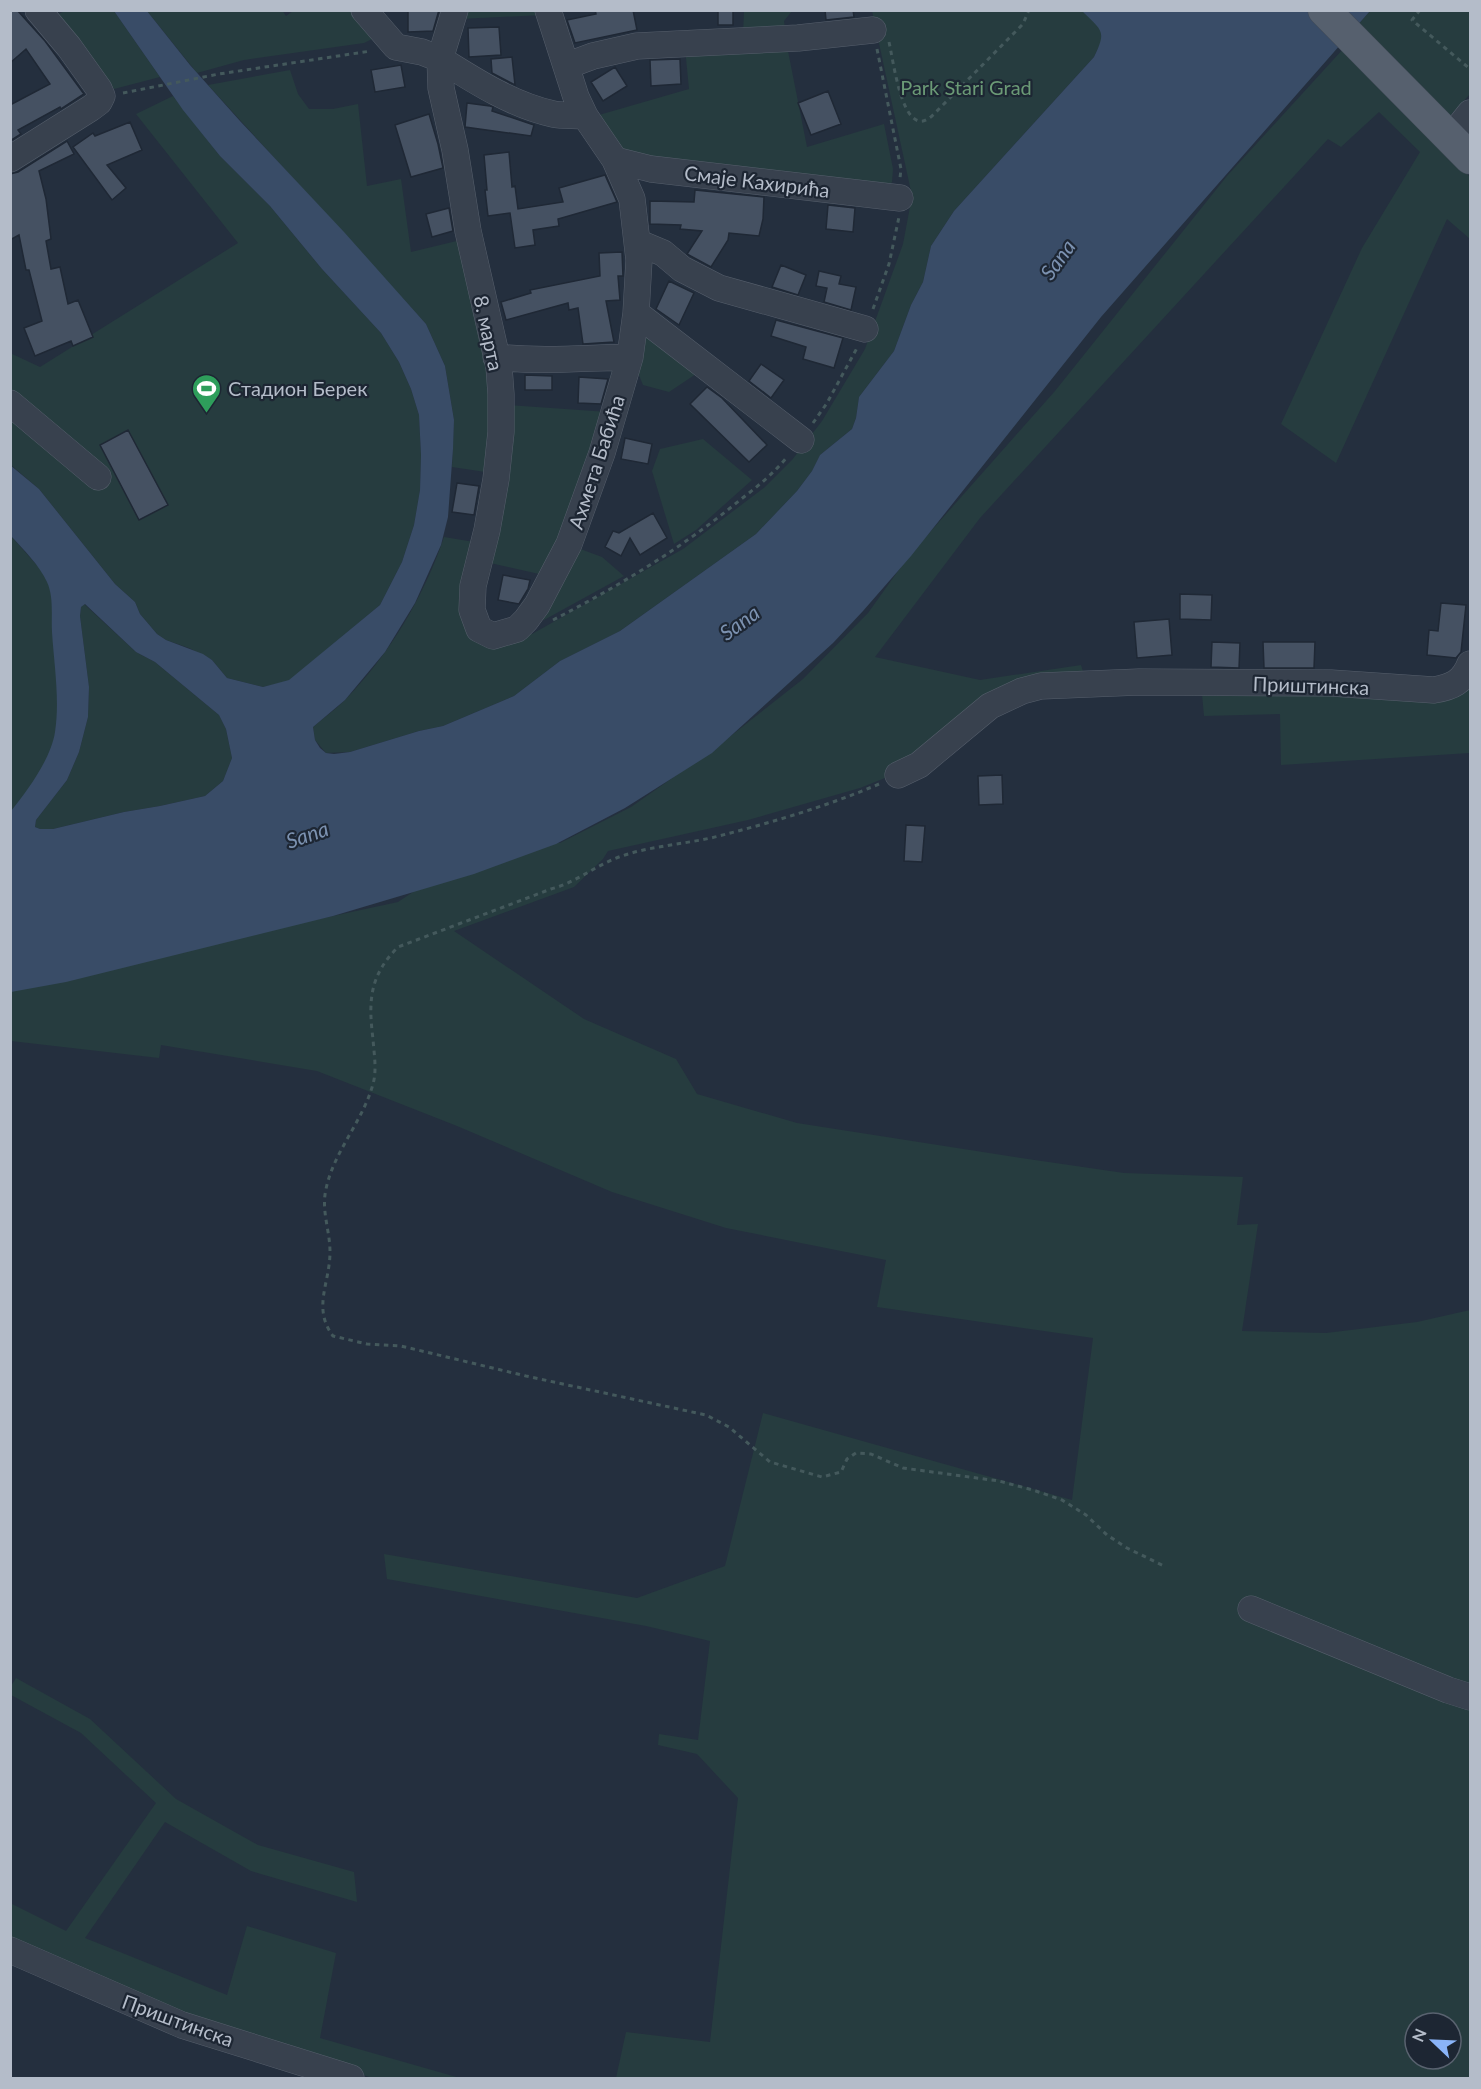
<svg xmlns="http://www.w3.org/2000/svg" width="1481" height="2089" font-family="Lato,sans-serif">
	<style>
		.green { fill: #263c3f; fill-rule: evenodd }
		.water { fill: #394c67; fill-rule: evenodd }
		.building { fill: #455162; stroke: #1f2835; stroke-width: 1.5 }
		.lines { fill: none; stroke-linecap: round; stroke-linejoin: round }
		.minor-casing { stroke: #565f6c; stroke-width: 27 }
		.major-casing { stroke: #414a57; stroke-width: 33 }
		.path { stroke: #44595c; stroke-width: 3; stroke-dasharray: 4.5 4.5; stroke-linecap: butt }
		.minor { stroke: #38414e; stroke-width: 26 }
		.major { stroke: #56606e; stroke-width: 32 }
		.labels { text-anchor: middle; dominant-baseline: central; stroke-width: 4.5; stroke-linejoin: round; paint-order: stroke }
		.park-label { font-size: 20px; fill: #6b9a76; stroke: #1d2633 }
		.street-label { font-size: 20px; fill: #b4bcc9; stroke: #1d2633 }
		.poi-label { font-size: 20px; fill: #b4bcc9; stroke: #1d2633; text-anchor: start }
		.water-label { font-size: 21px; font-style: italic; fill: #7c92b1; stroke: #1d2633 }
	</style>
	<rect width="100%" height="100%" fill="#242f3e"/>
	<path class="green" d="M282 10 286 16 293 11H359L374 31 372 39 364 43 244 60 197 73 147 11Z
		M461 10 540 11 542 15 459 19Z
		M65 11H114L160 77 114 89 56 15Z
		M744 11H792L784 21 787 46 807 147 884 124 893 169 892 182 886 188 629 159 592 117 689 89 684 38 743 34Z
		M872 11H1083L1101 29 1102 40 1094 57 954 211 931 246 923 282 911 305 894 351 859 397 856 418 852 429 820 455 812 471 797 491 756 534 620 631 560 661 514 696 443 726 419 731 350 752 326 753 315 740 313 727C323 718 335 710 345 700 389 655 424 597 444 537L480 543 465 615 517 634H532L683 549 765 487 792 460 822 421 865 349 903 244 912 196Z
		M1370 11H1470V94L1448 118 1357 26Z
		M1344 48 1470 177V239L1447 219 1336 463 1281 424 1362 248 1420 152 1379 112 1341 147 1328 139 980 518 875 657 980 680 1081 665 1085 678 1014 688 900 772 860 788 748 820 608 851 603 859 574 887 454 931 584 1019 676 1059 697 1094 797 1123 1028 1159 1124 1173 1243 1177 1237 1225 1258 1224 1242 1331 1326 1333 1417 1322 1470 1310V2078H616L626 2032 710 2042 738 1798 697 1754 658 1745 659 1734 698 1740 710 1641 646 1626 387 1579 384 1554 637 1598 725 1566 763 1413 1072 1500 1093 1338 877 1307 886 1260 726 1228 612 1192 457 1126 317 1071 161 1045 159 1058 11 1041V985L398 902 437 876 503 839 560 843 631 807 718 746 803 679 868 613 908 557 1055 391 1227 176ZM1415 2023H1451V2059H1415Z
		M290 70 298 94 309 109H333L358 104 367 186 401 179 411 252 465 239 493 371 492 473 452 467 454 420 445 366 426 324 208 85Z
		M173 96 220 156 270 206 322 269 381 333 399 362 411 389 419 415 421 455 420 490 414 525 402 562 380 605 289 681 263 687 227 678 212 660 189 648 166 640 157 634 140 614 135 602 115 584 39 489 11 465 10 353 40 367 238 243 136 114Z
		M640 326 702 370 669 392 643 385 634 363Z
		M508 405 608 412 548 576 486 562Z
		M703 439 752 480 696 530 674 544 652 471 660 449Z
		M11 536 50 580 73 732 11 821Z
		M575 547 602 557 624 576 544 620 537 619Z
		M84 604 136 652 155 662 219 715 226 729 232 758 223 781 205 796 160 806 124 812 53 829H40L35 827 36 820 67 780 79 752 88 717 89 687 80 616 81 607Z
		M1470 681V753L1281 765 1280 714 1204 716 1202 694Z
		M16 1678 90 1719 176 1799 258 1845 354 1872 357 1902 251 1871 165 1822 85 1938 227 1995 247 1926 336 1953 320 2038 460 2078H373L219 2031 99 1983 11 1938 10 1903 66 1931 156 1803 81 1733 11 1695V1686Z"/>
	<path class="water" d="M114 11H147L190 65 240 121 344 232 426 324 445 366 454 420 453 449 448 517 441 545 415 603 385 652 345 700 313 727 315 740 320 748 326 753 334 754 350 752 419 731 443 726 514 696 560 661 620 631 756 534 797 491 812 471 820 455 852 429 856 418 859 397 894 351 911 305 923 282 931 246 954 211 1094 57C1107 30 1102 31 1082 11H1370L1101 317 911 556 863 611 833 643 712 753 625 808 556 844 474 874 333 916 66 982 11 992V811C27 791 51 759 55 732 60 699 54 665 52 632 51 616 54 597 47 582 40 566 23 549 11 536L10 465 39 489 115 584 135 602 140 614 157 634 166 640 203 654 212 660 227 678 263 687 289 680 380 605 402 562 414 525 420 490 421 455 419 415 411 389 399 362 381 333 322 269 270 206 220 156 183 110ZM85 604 136 652 155 662 219 715 226 729 232 758 223 781 205 796 160 806 124 812 53 829H40L35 827 36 820 67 780 79 752 88 717 89 687 80 616 81 607Z"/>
	<path class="building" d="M10 10H17L45 41 84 94 61 109 60 107 18 130 21 134 10 141V105L50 84 26 49 10 63Z
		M408 10H439L433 31 408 32Z
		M595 10H633L637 30 575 43 567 20 596 14Z
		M718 10H733V25H718Z
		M825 10H853L854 17 826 20Z
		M499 27 501 55 469 57 468 28Z
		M512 57 515 85 492 73 491 59Z
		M680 59 681 84 651 86 650 60Z
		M401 65 405 87 375 92 371 70Z
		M615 67 627 86 603 101 591 82Z
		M828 91 841 124 811 135 798 103Z
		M467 103 490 106 493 107 492 111 534 125 531 136 465 127Z
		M429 114 438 144 443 168 411 177 395 125Z
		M130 122 142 150 107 165 126 188 112 200 73 147 93 133 95 136Z
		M67 141 74 154 39 171 46 199 51 239 46 241 51 269 60 267 68 304 78 300 93 337 73 346 71 341 35 356 24 328 42 321 29 270H26L19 235 10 240V174L18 172Z
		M509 152 512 187 515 186 518 209 563 202 559 188 605 175 617 202 558 219 559 226 533 230 535 245 515 248 510 213 488 216 485 190H487L484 155Z
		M695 190 764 197 763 219 759 236 729 233 728 240 711 267 687 254 702 231 680 229 681 225 650 224V201L694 202Z
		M828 205 855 208 853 232 826 229Z
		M449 208 453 231 432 237 426 214Z
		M622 252 623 276H618L620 300 606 301 614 342 583 344 578 308 569 310 568 303 506 320 501 302 531 293 530 290 600 276 599 253Z
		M781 265 806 275 798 295 772 287Z
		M819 271 841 276 839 284 856 287 851 310 824 302 827 288 816 286Z
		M669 281 694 293 679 325 656 309Z
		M776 320 843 338 834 368 803 359 806 347 771 336Z
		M761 364 784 380 771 398 749 381Z
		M525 375 552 376V390H525Z
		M579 377 608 379 601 404 578 403Z
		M707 387 722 398 767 445 749 462 690 404Z
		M128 430 168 505 139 520 100 445Z
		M625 438 652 444 648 464 621 459Z
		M457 483 479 486 474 515 452 512Z
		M653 513 667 538 640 555 630 538 621 556 605 547 613 531 619 533Z
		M503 575 530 580 528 589 519 604 498 600Z
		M1180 594 1212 595 1211 620 1180 619Z
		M1441 603 1466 605 1461 652 1456 658 1427 655 1429 630 1438 631Z
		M1169 619 1172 655 1137 658 1134 622Z
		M1212 642 1240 643 1239 668 1211 667Z
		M1263 642H1315L1314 668H1264Z
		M1002 775 1003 804 979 805 978 776Z
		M906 825 925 826 922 862 904 861Z"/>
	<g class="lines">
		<defs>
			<path id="minor" d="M364 10 396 47 422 52 440 59 441 88 455 150 468 231 499 367 501 394V432L496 479 487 530 473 586 472 610 479 629 493 636 517 629 526 620 537 605 569 544 602 453 630 357 636 313 639 260 632 199 615 160 585 116 576 97 548 10
				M455 10 440 59C475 81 512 105 553 114 563 116 574 115 585 116
				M566 66 593 56 637 46 798 38 873 30
				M1450 138 1470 113
				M10 159 91 108 99 102 102 96 99 89 69 47 38 10
				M615 160 651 169 900 198
				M639 243 663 253 682 269 719 288 865 329
				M636 313 801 440
				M496 357C541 362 585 358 630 357
				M10 403 98 477
				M898 775 919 765 990 706 1022 691 1041 686 1139 682 1331 683 1434 690C1452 687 1463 682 1470 664
				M1251 1609 1448 1690 1470 1697
				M10 1950 182 2025 351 2078"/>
			<path id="major" d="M1324 10 1470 158"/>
		</defs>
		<use href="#minor" class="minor-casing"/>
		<use href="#major" class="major-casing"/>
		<path class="path" d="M1420 10 1412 20 1470 69
			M889 42C893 59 900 117 919 121 924 122 928 119 932 116L1023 24 1029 10
			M877 49 901 169 900 178
			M123 93 219 74 371 51
			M873 309 889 264 899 217
			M813 423 827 403 857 348
			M553 620C619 586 682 548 740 500 757 487 774 473 787 457
			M879 784C828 806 773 822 719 836 688 844 656 845 625 855 598 863 578 882 551 889L398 947C370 975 368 1000 373 1039 374 1054 377 1070 373 1084 363 1121 334 1151 326 1189 321 1211 330 1230 330 1252 330 1283 312 1308 333 1336L367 1344 401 1346 526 1376 706 1415 729 1427 770 1462 822 1477 841 1472 847 1459 856 1453 871 1454 903 1468 999 1481 1033 1490 1062 1500 1086 1515 1107 1535 1127 1548 1164 1566"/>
		<use href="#minor" class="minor"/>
		<use href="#major" class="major"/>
	</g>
	<defs>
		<symbol id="stadium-pin" viewBox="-11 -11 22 30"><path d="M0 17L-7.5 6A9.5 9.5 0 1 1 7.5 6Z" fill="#2e9e5b" stroke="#1d2633"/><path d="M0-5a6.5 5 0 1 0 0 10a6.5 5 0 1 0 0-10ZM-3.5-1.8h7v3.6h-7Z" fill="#fff"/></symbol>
	</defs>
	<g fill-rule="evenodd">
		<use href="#stadium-pin" x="190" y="372" width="33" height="45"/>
	</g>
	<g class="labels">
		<g class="park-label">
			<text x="966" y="87">Park Stari Grad</text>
		</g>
		<g class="street-label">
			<text transform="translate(757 181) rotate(7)">Смaје Кахирића</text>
			<text transform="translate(489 333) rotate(78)">8. марта</text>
			<text transform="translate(596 462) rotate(-72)">Ахмета Бабића</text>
			<text transform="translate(1311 685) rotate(2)">Приштинска</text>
			<text transform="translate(178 2020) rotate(20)">Приштинска</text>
		</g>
		<g class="poi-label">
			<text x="228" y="388">Стадион Берек</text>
		</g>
		<g class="water-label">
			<text transform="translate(1057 259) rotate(-54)">Sana</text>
			<text transform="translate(739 622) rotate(-36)">Sana</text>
			<text transform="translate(307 834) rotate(-19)">Sana</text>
		</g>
	</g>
	<rect width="1481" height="2089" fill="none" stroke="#b4bcc9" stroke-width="24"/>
	<g transform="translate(1433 2041) rotate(293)"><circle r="28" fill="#1d2633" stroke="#59626f" stroke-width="1.5"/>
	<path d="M0-4.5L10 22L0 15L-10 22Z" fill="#8ab4f8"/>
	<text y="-9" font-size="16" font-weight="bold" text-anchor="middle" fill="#b4bcc9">N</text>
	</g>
</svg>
